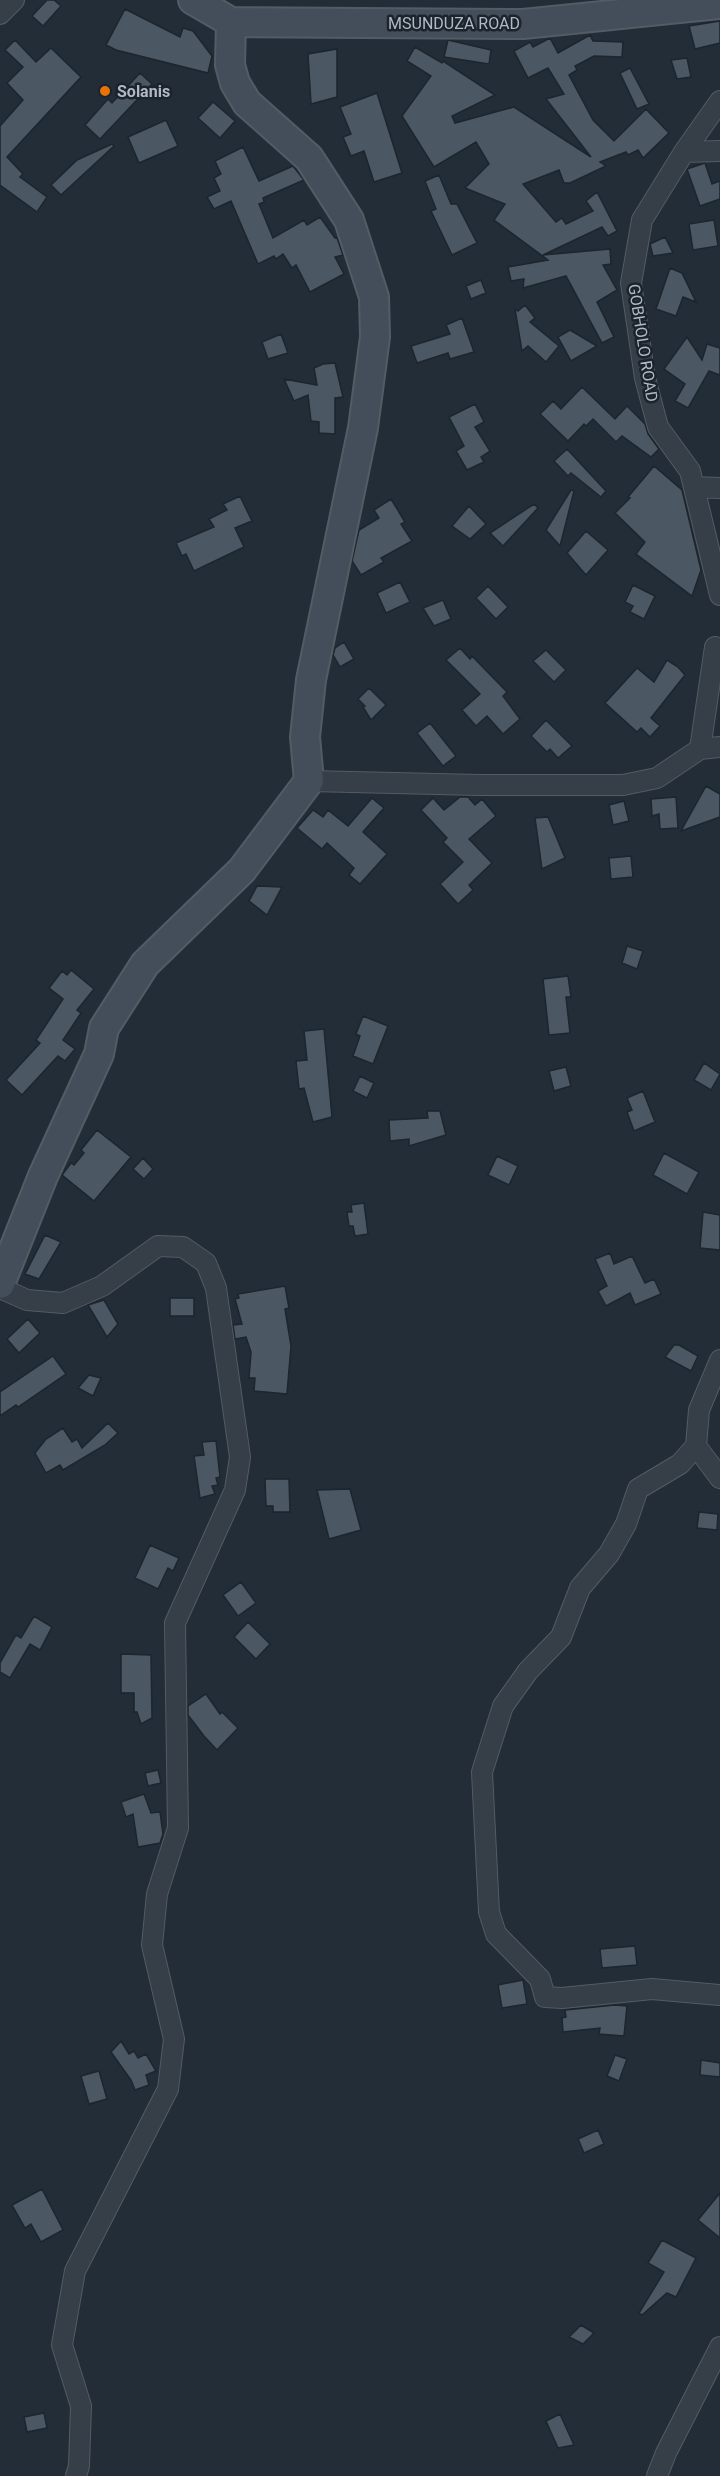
<svg xmlns="http://www.w3.org/2000/svg" width="720" height="2476" font-family="Roboto,sans-serif">
	<style>
		.building { fill: #4b5763; stroke: #1d252e; stroke-width: 1.5 }
		.lines { fill: none; stroke-linecap: round; stroke-linejoin: round }
		.street-casing { stroke: #535c65; stroke-width: 22 }
		.secondary-casing { stroke: #535c65; stroke-width: 32 }
		.street { stroke: #363e48; stroke-width: 20 }
		.secondary { stroke: #444e5a; stroke-width: 28 }
		.food-dot { fill: #e8710a; stroke: #1b232c; stroke-width: 2 }
		.labels { text-anchor: middle; dominant-baseline: central; stroke-width: 5; stroke-linejoin: round; paint-order: stroke }
		.street-label { font-size: 16px; fill: #b0b9c4; stroke: #1b232c }
		.poi-label { font-size: 16px; font-weight: bold; fill: #b0b9c4; stroke: #1b232c; text-anchor: start }
	</style>
	<rect width="100%" height="100%" fill="#222d37"/>
	<path class="building" d="M47 0H54L61 6 43 26 32 16Z
		M125 9 180 37 183 28 193 31 212 56 208 73 116 50 106 45Z
		M720 21V43L695 49 689 26Z
		M590 35 593 41 623 42 622 57 594 56 575 66 577 70 569 75 593 120 614 141 646 109 669 133 643 158 638 150 628 155 626 152 600 162 606 166 570 183H564L559 170 523 184 556 222 562 218 566 224 593 211 586 201 597 192 617 231 608 236 602 227 543 255 610 249 611 264 603 265 617 290 597 302 614 337 602 343 566 276 523 288 524 279 511 281 508 267 548 260 494 220 505 204 465 188 489 164 476 142 434 167 402 116 431 76 407 61 415 47 442 63 443 61 495 95 452 116 455 123 514 107 591 157 546 99 564 94 548 68 528 78 514 51 530 42 533 47 550 38 558 53Z
		M15 40 36 62 51 48 81 77 7 157 23 174 20 177 47 197 37 212 0 185V126L23 100 7 83 23 67 5 50Z
		M448 40 491 50 489 64 444 57Z
		M337 49V97L311 104 308 54Z
		M687 58 691 77 677 79 671 60Z
		M630 68 649 104 637 109 620 73Z
		M140 73 152 84 100 139 85 125 108 99 112 103Z
		M377 93 402 173 374 182 364 151 351 156 343 137 351 134 340 107Z
		M213 102 235 121 220 138 198 118Z
		M166 120 178 146 139 163 128 137Z
		M112 144 114 146 61 195 51 185 77 160Z
		M243 147 259 181 293 166 304 180 263 198 264 202 259 204 273 238 304 220 307 225 320 217 335 238H337L343 255 335 257 344 274 310 292 296 265 292 268 283 254 276 259 274 256 258 264 231 201 214 209 207 197 220 191 214 178 221 174 215 161Z
		M705 163 712 184 720 181V199L700 206 687 169Z
		M439 175 451 204H457L477 243 452 255 431 211 436 209 425 181Z
		M714 220 718 246 693 250 689 224Z
		M665 237 673 253 653 256 650 244Z
		M670 268 682 273 696 302 683 297 676 316 656 309Z
		M481 280 486 293 471 299 466 286Z
		M525 305 535 318 530 322 559 346 546 362 528 346 522 351 515 309 518 311Z
		M462 318 474 352 450 359 448 353 417 363 411 346 450 334 446 325Z
		M570 330 597 346 571 361 558 337Z
		M281 334 288 353 268 359 262 342Z
		M687 337 702 360 707 344 720 348V375L709 371 688 408 675 401 685 384 664 369Z
		M335 363 343 397 335 398V434L319 433V422L311 421 308 395 294 401 284 379 317 385 314 368 323 364Z
		M582 387 615 419 627 406 645 424 648 434 659 449 651 457 622 436 616 442 593 419 586 426 584 424 568 441 540 414 553 401 561 409Z
		M475 404 484 422 475 427 490 451 481 457 484 462 467 470 456 451 464 446 449 417Z
		M567 449 606 491 601 497 571 473 568 476 554 461Z
		M654 466 682 490 701 570 692 596 636 554 645 542 615 513 630 498 628 497Z
		M571 490 574 491 560 546 546 530Z
		M240 496 252 521 235 528 244 547 194 571 186 554 182 556 176 543 214 527 209 519 227 510 223 504Z
		M391 499 405 522 401 524 412 541 381 558 384 562 361 575 352 561 359 530 379 518 374 510Z
		M534 504 538 508 503 546 490 533Z
		M469 506 486 524 470 539 452 526Z
		M586 531 608 550 586 575 567 553Z
		M400 582 410 602 386 613 377 593Z
		M633 585 655 596 644 619 630 612 633 606 625 602Z
		M488 586 508 607 496 619 476 598Z
		M443 600 451 619 434 626 423 608Z
		M344 642 354 659 340 667 333 655 335 648Z
		M460 648 470 659 472 656 507 692 503 696 520 719 503 734 487 716 476 726 462 710 480 694 446 660Z
		M546 650 566 670 554 682 533 661Z
		M667 660 678 667 685 675 651 718 660 726 650 737 641 728 637 732 605 703 637 668 654 682Z
		M369 688 386 705 371 720 363 707 365 706 358 699Z
		M546 720 572 746 558 758 550 749 547 752 531 736Z
		M430 723 456 756 443 766 417 733Z
		M706 786 720 794V817L681 831Z
		M460 797H468L475 805 482 799 496 816 469 839 492 863 469 885 473 890 458 904 440 884 463 862 443 842 447 838 421 810 433 798 444 810Z
		M676 797 678 828 660 829 659 814 652 816 651 799Z
		M372 798 384 808 363 832 387 854 360 884 349 875 354 868 327 843 322 849 297 828 313 810 323 817 328 810 348 826Z
		M624 801 629 821 613 825 609 805Z
		M548 817 565 858 542 869 535 818Z
		M631 856 633 877 611 879 609 858Z
		M257 886 282 887 267 915 249 901Z
		M627 946 643 951 637 969 622 963Z
		M71 970 94 989 77 1010 81 1013 63 1040 75 1049 65 1061 58 1056 22 1095 6 1080 40 1043 36 1040 63 999 49 988 62 971 67 975Z
		M568 976 571 997H566L570 1033 549 1035 543 979Z
		M363 1016 388 1026 373 1064 353 1056 360 1036 356 1034Z
		M324 1029 332 1117 313 1122 304 1088 299 1089 296 1061 307 1060 304 1031Z
		M704 1063 720 1074 711 1090 694 1080Z
		M566 1067 571 1086 554 1091 549 1071Z
		M360 1076 374 1083 367 1098 353 1091Z
		M643 1091 655 1122 634 1131 627 1112 632 1110 627 1098Z
		M427 1111H440L446 1135 409 1146V1139L390 1141 389 1120 428 1118Z
		M97 1130 131 1157 94 1201 62 1175 71 1163 74 1165 84 1153 81 1150Z
		M664 1153 699 1172 687 1194 653 1175Z
		M497 1156 518 1166 509 1185 488 1175Z
		M143 1158 153 1169 144 1179 133 1169Z
		M364 1203 368 1234 355 1236 353 1226H349L347 1212H352L351 1205Z
		M703 1212 720 1215V1250L700 1248Z
		M45 1235 61 1242 39 1279 25 1274Z
		M610 1253 614 1264 632 1256 645 1283 654 1279 661 1294 635 1305 630 1293 606 1306 598 1291 607 1286 595 1259Z
		M285 1286 289 1308 285 1309 291 1346 287 1394 254 1391 255 1378H249L251 1352 246 1337 235 1339 233 1325 242 1324 235 1299 239 1298 238 1294Z
		M170 1298H194V1316H170Z
		M104 1300 118 1324 107 1337 88 1305Z
		M28 1319 40 1333 19 1353 7 1339Z
		M674 1345H679L698 1356 691 1371 665 1357Z
		M53 1356 66 1374 18 1407 16 1405 0 1416V1392Z
		M89 1375 101 1378 93 1396 78 1388Z
		M108 1423 118 1433 105 1445 63 1470 60 1465 46 1473 35 1453 46 1439 63 1428 72 1442 77 1439 82 1448Z
		M216 1441 220 1477 216 1478 218 1485 212 1486 215 1494 200 1498 194 1456 204 1455 202 1442Z
		M265 1479H289L290 1512H273V1506H266Z
		M350 1489 361 1530 329 1539 317 1490Z
		M699 1512 718 1514 717 1530 697 1528Z
		M150 1545 179 1558 173 1571 168 1568 158 1589 135 1578Z
		M241 1582 256 1603 238 1616 223 1595Z
		M34 1616 52 1627 40 1650 30 1644 10 1678 0 1672V1663L16 1635 21 1638Z
		M248 1622 270 1644 256 1659 234 1637Z
		M121 1654 151 1655 152 1718 141 1724 137 1712H134V1693H121Z
		M206 1694 220 1714 222 1712 238 1728 217 1750 204 1736 188 1715V1706Z
		M158 1770 161 1783 148 1786 145 1773Z
		M144 1794 151 1813 160 1812 163 1834 160 1843 138 1847 133 1814 126 1817 121 1802Z
		M635 1946 637 1965 602 1968 600 1949Z
		M523 1980 527 2004 502 2008 498 1985Z
		M615 2005 627 2006 624 2036 599 2034 600 2028 563 2032 562 2018 566 2017 565 2010Z
		M121 2041 129 2054 134 2051 138 2058 146 2054 156 2071 146 2075 149 2085 135 2090 131 2080 111 2052Z
		M615 2055 627 2059 619 2081 607 2076Z
		M701 2060 720 2063V2077L700 2075Z
		M99 2071 107 2099 89 2104 81 2076Z
		M598 2130 604 2144 584 2153 578 2139Z
		M42 2189 63 2230 41 2242 31 2224 25 2228 12 2205Z
		M720 2193V2238L698 2220Z
		M662 2240 696 2258 676 2297 667 2293 642 2315 639 2313 664 2272 648 2263Z
		M581 2325 594 2333 583 2344 569 2337Z
		M44 2413 47 2428 27 2432 24 2417Z
		M560 2414 574 2445 558 2448 546 2421Z"/>
	<g class="lines">
		<defs>
			<path id="street" d="M0 14 14 0
				M720 101 684 152 642 220 631 283 645 378 658 427 690 471 720 595
				M684 152 720 151
				M694 487 720 488
				M700 749 715 647
				M309 781 479 785H623L657 778 700 749 720 747
				M0 1288 27 1300 63 1303 102 1286 158 1246 183 1247 206 1263 216 1288 240 1457 235 1490 175 1623 178 1828 157 1894 152 1945 174 2039 168 2089 75 2271 62 2345 81 2406 79 2466 76 2476
				M720 1360 699 1410 696 1446 720 1478
				M696 1446 680 1464 638 1489 626 1524 609 1554 580 1588 561 1637 528 1671 503 1706 482 1772 489 1912 496 1934 540 1979 545 1997 562 1998 652 1989 720 1995
				M657 2476 666 2453 720 2347"/>
			<path id="secondary" d="M193 0 231 22 523 24 720 4
				M0 1284 43 1176 99 1054 104 1028 145 964 242 870 309 781 305 737 311 680 363 428 375 337 374 297 349 220 309 158 247 103 235 83 230 65 231 22"/>
		</defs>
		<use href="#street" class="street-casing"/>
		<use href="#secondary" class="secondary-casing"/>
		<use href="#street" class="street"/>
		<use href="#secondary" class="secondary"/>
	</g>
	<circle class="food-dot" cx="105" cy="91" r="6"/>
	<g class="labels">
		<g class="street-label">
			<text x="454" y="23">MSUNDUZA ROAD</text>
			<text transform="translate(643 343) rotate(81)">GOBHOLO ROAD</text>
		</g>
		<g class="poi-label">
			<text x="117" y="91">Solanis</text>
		</g>
	</g>
</svg>
